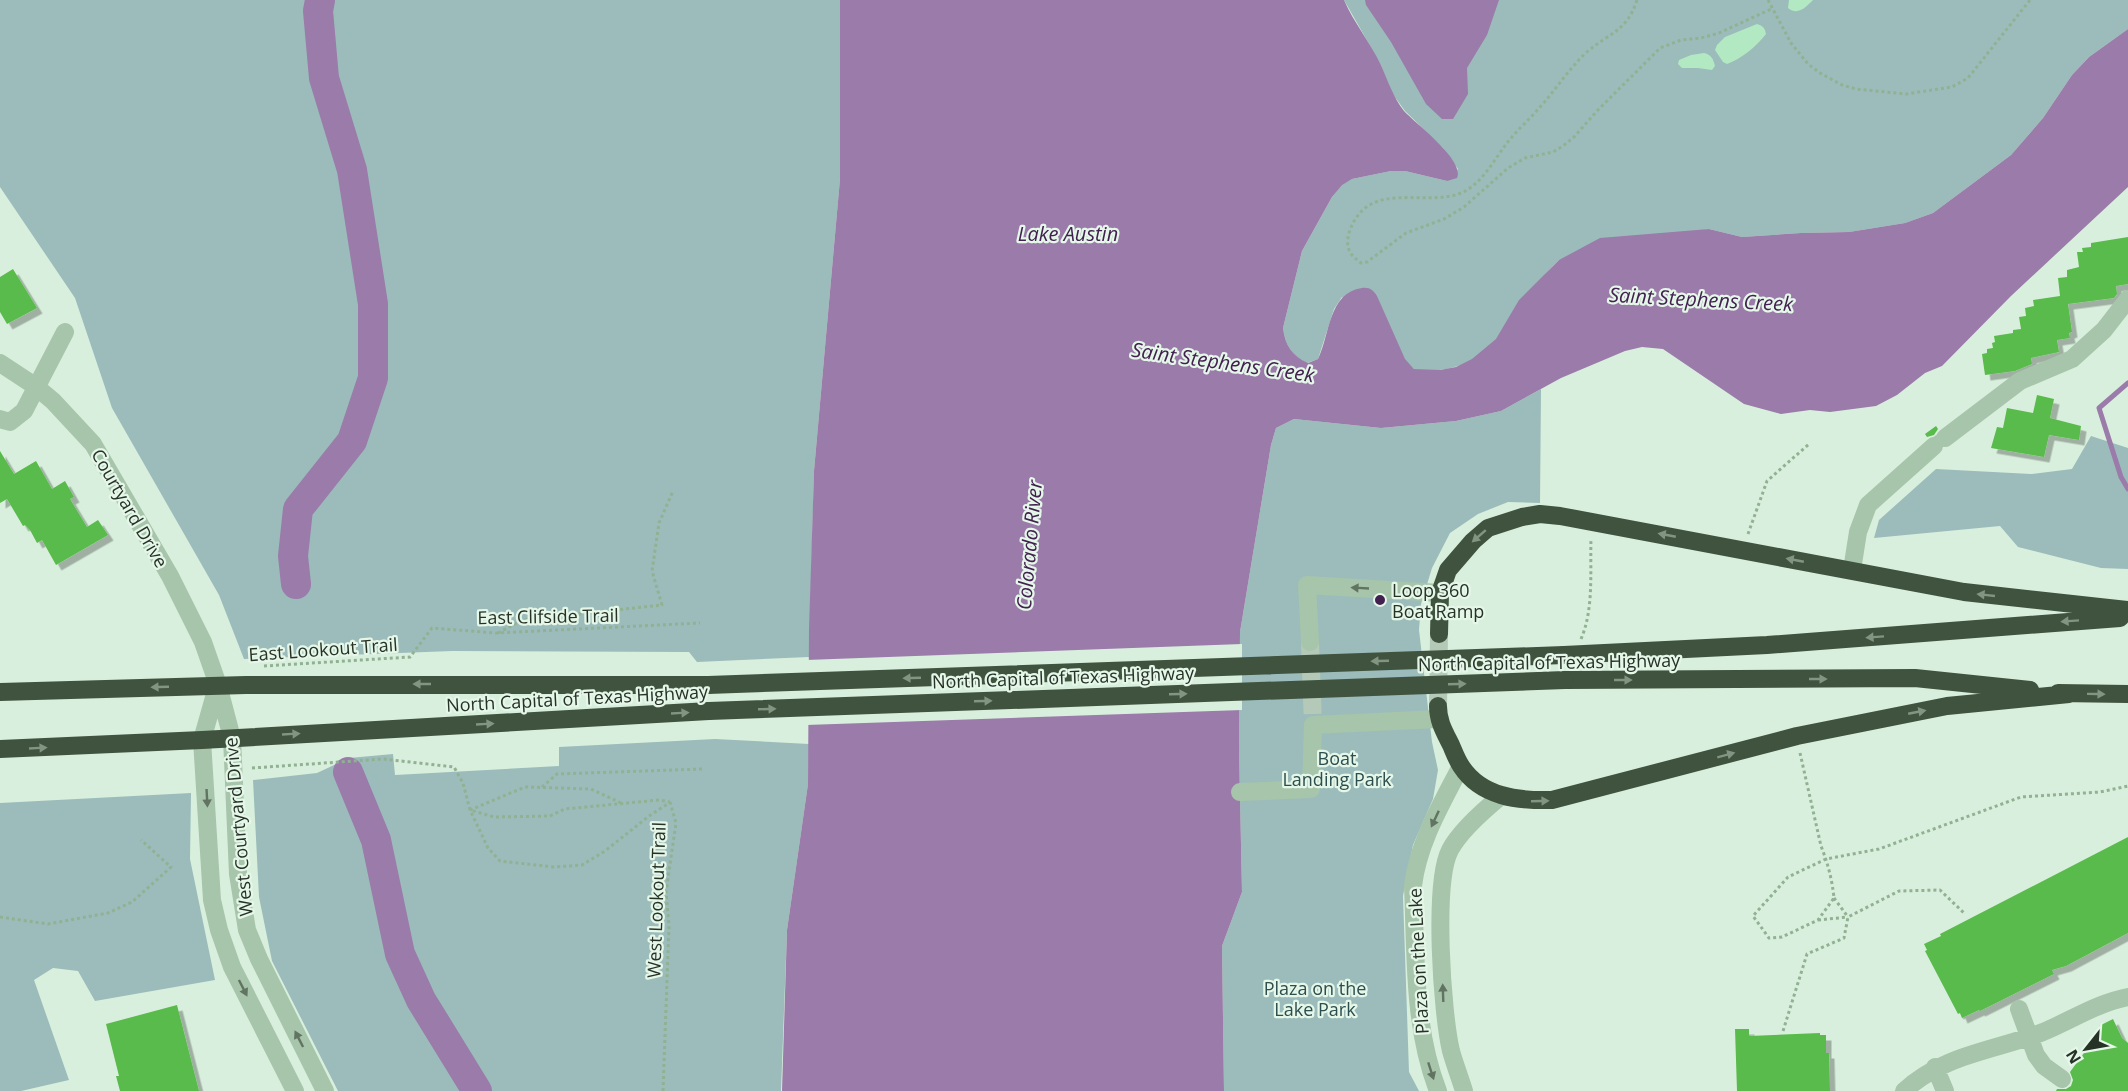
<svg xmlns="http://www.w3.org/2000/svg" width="2128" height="1091" font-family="'Open Sans',sans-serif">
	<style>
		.green { fill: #9bbcbb }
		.sand { fill: #b2e8c2 }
		.water { fill: #9a7ba9 }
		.pier { fill: #d9efdd }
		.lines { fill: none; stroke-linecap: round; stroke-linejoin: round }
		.stream { stroke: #9a7ba9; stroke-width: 5 }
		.river { stroke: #9a7ba9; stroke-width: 30 }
		.building { fill: #59bb4b; filter: url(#shadow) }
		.minor-tunnel { stroke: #b5c9b9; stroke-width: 18; stroke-dasharray: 18 9; stroke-linecap: butt }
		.highway-tunnel { stroke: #b5c9b9; stroke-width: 18; stroke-dasharray: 18 9; stroke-linecap: butt }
		.path { stroke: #91b193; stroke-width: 3; stroke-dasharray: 3 3; stroke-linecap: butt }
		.minor { stroke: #a7c5aa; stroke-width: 18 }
		.highway { stroke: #40533e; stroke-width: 18 }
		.highway-bridge { stroke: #40533e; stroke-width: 18 }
		.oneway { fill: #829582 }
		.oneway2 { fill: #617462 }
		.poi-dot { fill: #422050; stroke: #e5f7e8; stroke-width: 2 }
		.labels { text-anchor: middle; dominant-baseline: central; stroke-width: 4.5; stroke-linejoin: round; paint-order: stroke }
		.street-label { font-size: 18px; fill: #273227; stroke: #e5f7e8 }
		.poi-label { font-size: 18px; fill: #273227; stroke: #e5f7e8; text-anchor: start }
		.park-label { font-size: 18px; fill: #2d4e4e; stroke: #e5f7e8 }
		.water-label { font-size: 20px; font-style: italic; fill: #422050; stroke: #e5f7e8 }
	</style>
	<defs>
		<filter id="shadow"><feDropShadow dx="5.5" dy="5.5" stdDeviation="0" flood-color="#0004"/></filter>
	</defs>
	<rect width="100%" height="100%" fill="#d9efdd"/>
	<path class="green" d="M0 0H840V179L814 471 809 657 697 662 689 652 452 651 244 659 219 595 112 408 75 298 0 187Z
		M1344 0H2128V29L2089 57 2072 75 2043 118 2011 155 1933 213 1905 223 1849 232 1801 233 1742 237 1709 229 1559 260C1541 277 1528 297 1513 318 1508 325 1504 334 1498 341 1476 363 1445 375 1414 369L1342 297 1334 309 1318 359 1307 363C1292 356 1285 345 1283 328L1302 251 1332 197 1342 184 1352 179 1391 171H1405L1447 181 1458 169 1443 148 1405 111 1392 93 1381 65Z
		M1541 389 1540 503 1508 502 1478 514 1450 533 1432 568 1421 604 1419 630 1432 742 1438 770 1433 799 1413 845 1403 896 1409 1072 1419 1091H1224L1222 946 1242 892 1239 749 1240 632 1271 445 1276 428 1294 419 1381 428 1456 421 1501 411Z
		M2091 436 2128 448V569L2101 568 2018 547 2000 526 1874 538 1879 520 1936 469 2031 474 2072 469Z
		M715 739 809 744 808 784 787 930 781 1091H338L272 961 259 897 253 780 317 773 349 758 393 754 395 775 559 766V747Z
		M191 793 190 859 215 980 95 1001 78 971 53 968 34 980 69 1080 21 1091H0V803Z"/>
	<path class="sand" d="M1789 0H1813C1806 7 1798 16 1788 8Z
		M1757 24C1763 26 1765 28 1766 34 1757 46 1741 59 1727 64L1723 62 1715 50 1717 45 1725 37Z
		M1704 53C1712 55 1713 59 1715 66L1712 70 1698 68H1682L1678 64 1679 60 1691 55Z"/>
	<path class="water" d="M840 0H1344C1354 23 1370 42 1381 65 1388 81 1393 97 1404 111 1416 124 1465 160 1457 178L1447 181 1405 171H1391L1352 179 1342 185 1332 197 1302 251 1283 328C1285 345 1292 356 1308 363L1318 359C1330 335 1328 293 1362 288 1370 287 1373 290 1377 296L1405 359 1414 369 1440 370 1456 367 1472 359 1496 339 1519 300 1559 260 1600 238 1709 229 1742 237 1801 233 1849 232 1905 223 1933 213 2011 155 2043 118 2072 75 2089 57 2128 29V187L2011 296 1942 366 1925 373 1897 395 1876 406 1830 412 1810 410 1781 414 1744 404 1663 349 1642 347 1625 351 1561 378 1501 411 1456 421 1381 428 1294 419 1276 428 1271 445 1240 632 1239 749 1242 892 1222 946 1224 1091H782L787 930 808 784 809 629 814 471 840 179Z
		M1365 0H1499L1487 35 1467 68 1468 94 1453 119H1442L1426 104 1391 42 1366 5Z"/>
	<path class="pier" d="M1242 644V710L806 725V660Z"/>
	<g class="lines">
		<path class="stream" d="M2128 383 2099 408 2121 477 2128 489"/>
		<path class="river" d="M296 584 293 556 298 509 352 441 373 378V304L352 170 324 78 318 11 320 0
			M348 772 376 840 400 954 421 1000 477 1091"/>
	</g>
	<path class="building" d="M2128 237V284L2116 286 2117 294 2114 298 2068 304 2072 332 2069 333 2070 338 2057 340 2059 352 2031 358 2032 364 2015 371 1985 375 1982 354 1987 353V349L1993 348 1992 343 1995 342 1994 336 2013 333V330L2021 329 2019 317 2026 316 2025 308 2034 306 2033 300 2060 296 2058 278 2067 277V270L2079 267 2077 252H2083L2082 248 2091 247V243Z
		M13 269 37 308 7 324 0 312V277Z
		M2037 395 2054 399 2050 418 2081 426 2079 440 2049 435 2044 457 1991 448 1997 427 2003 428 2007 408 2033 413Z
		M1936 426 1938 429 1934 435 1927 437 1925 434Z
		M0 451 14 474 36 461 52 489 65 481 74 497 70 499 87 527 98 520 108 535 56 565 42 540 37 543 30 530 25 525 23 526 7 499 0 503Z
		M2128 837V933L2066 966 2052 970 2054 974 1980 1011 1979 1010 1962 1018 1960 1013 1958 1014 1925 951 1927 950 1924 944 1941 936 1940 934Z
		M177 1005 199 1091H120L116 1076H119L106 1024Z
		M2113 1019 2122 1038 2128 1043V1091H2056L2057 1089H2066L2071 1086 2073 1080 2070 1072 2100 1031 2099 1026Z
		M1735 1029H1749V1036L1820 1033V1035H1826V1053H1829L1830 1091H1737Z"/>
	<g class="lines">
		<path class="minor-tunnel" d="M1310 642 1313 725"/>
		<path class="highway-tunnel" d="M1438 706 1439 634"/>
		<path class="path" d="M1637 0C1627 31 1611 32 1588 51 1570 67 1557 88 1541 106 1530 119 1517 130 1507 143 1494 160 1481 185 1461 193 1432 205 1388 188 1364 209 1354 217 1344 237 1349 250 1351 255 1356 259 1361 263L1367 262 1406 233 1444 219 1464 207 1508 168 1525 158 1553 152 1563 146 1574 137 1596 112 1660 48 1681 40 1701 38 1719 33 1771 9
			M1768 0 1791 43 1808 64 1820 73 1842 85 1856 89 1906 94 1952 87 1968 78 2030 0
			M1748 534 1767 481 1809 444
			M498 633 522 620 662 605 652 571 659 523 673 491
			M1581 639C1594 609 1590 571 1591 539
			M264 666 410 657 432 628 496 633 700 623
			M1800 753 1821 846C1828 864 1832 879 1834 898L1818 920 1782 937 1769 938 1753 916 1788 877 1826 859 1879 849 2021 797 2100 792 2128 786
			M252 768 383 759 454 767 463 783 470 810 494 817 550 816 565 809 659 800 670 802
			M542 787 557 774 702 769
			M621 803 591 789 525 787 470 810 488 848 500 861 554 867 582 865 605 851 649 816 669 803
			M1834 898 1848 917
			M0 917 48 924 108 913 132 902 171 867 141 840
			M1818 920 1848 917
			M1783 1031 1807 954 1844 938 1848 917 1899 891 1940 890 1965 914
			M663 1091 669 926 666 892 676 823 670 802"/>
		<path class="minor" d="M0 363 35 386 53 401 93 444 170 576 203 642 218 685 232 738 238 874 247 930 259 959 325 1091
			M0 419 10 422 24 411 65 332
			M1945 438 2020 381 2072 359 2104 330 2128 299
			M1852 570 1858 532 1868 505 1934 446
			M1310 642 1307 585 1440 593
			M217 687 202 740 212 900 219 930 232 967 295 1091
			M1240 792 1311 789 1313 725 1438 719
			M2019 1009 2036 1055 2044 1066 2062 1079
			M1935 1067 1945 1091
			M1438 1091C1413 1027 1416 955 1413 886 1418 843 1441 805 1461 766
			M1464 1091C1460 1078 1455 1065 1451 1051 1442 1013 1433 883 1450 850 1460 831 1484 810 1501 796
			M1904 1091C1944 1054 1994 1051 2043 1032 2072 1020 2097 1003 2128 997"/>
		<path class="highway" d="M1439 634 1440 593 1448 570 1473 541 1488 528 1522 517 1540 514 1560 516 1964 592 2128 610
			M1564 655 1767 645 2120 618
			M1565 680 1915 678 2030 690
			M0 692 246 685H708
			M2058 693 2128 694
			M1438 706C1438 721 1444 731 1451 745 1454 752 1457 760 1461 766 1481 797 1518 801 1552 800L1797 736 1947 706 2069 694
			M0 749 202 740 709 711"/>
		<path class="highway-bridge" d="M708 685 1564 655
			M709 711 1565 680"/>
	</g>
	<defs><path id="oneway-solid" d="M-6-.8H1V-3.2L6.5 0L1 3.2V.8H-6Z" transform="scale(1.5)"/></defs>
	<g class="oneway">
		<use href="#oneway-solid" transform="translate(1667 535) rotate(-169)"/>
		<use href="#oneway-solid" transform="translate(1479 536) rotate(139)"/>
		<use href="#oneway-solid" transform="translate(1795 560) rotate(-169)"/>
		<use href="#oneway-solid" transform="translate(1986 595) rotate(-174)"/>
		<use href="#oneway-solid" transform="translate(2070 621) rotate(176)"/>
		<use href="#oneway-solid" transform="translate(1875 637) rotate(176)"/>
		<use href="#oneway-solid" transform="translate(1380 661) rotate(178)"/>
		<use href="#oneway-solid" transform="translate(912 678) rotate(178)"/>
		<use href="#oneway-solid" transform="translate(1818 679)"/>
		<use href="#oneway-solid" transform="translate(1623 680)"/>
		<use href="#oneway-solid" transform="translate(422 684) rotate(-180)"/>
		<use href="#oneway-solid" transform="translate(1457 684) rotate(-2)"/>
		<use href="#oneway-solid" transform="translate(160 687) rotate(178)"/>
		<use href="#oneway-solid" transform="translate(1178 694) rotate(-2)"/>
		<use href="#oneway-solid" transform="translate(2096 694) rotate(1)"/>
		<use href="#oneway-solid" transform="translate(983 701) rotate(-2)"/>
		<use href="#oneway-solid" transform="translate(767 709) rotate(-2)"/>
		<use href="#oneway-solid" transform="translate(1917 712) rotate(-11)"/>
		<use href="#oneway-solid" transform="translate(680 713) rotate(-3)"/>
		<use href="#oneway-solid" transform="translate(485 724) rotate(-3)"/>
		<use href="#oneway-solid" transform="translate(291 734) rotate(-3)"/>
		<use href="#oneway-solid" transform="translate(38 748) rotate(-3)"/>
		<use href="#oneway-solid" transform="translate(1726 755) rotate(-15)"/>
		<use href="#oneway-solid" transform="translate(1540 801) rotate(-2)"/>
	</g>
	<g class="oneway2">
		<use href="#oneway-solid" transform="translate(1360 588) rotate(-177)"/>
		<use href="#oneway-solid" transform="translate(207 798) rotate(87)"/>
		<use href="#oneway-solid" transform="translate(1435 819) rotate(115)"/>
		<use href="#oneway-solid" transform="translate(243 988) rotate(63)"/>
		<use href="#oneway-solid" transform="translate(1443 993) rotate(-92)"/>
		<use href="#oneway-solid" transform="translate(299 1039) rotate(-117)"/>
		<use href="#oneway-solid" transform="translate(1431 1071) rotate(72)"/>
	</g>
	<circle class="poi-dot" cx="1380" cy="600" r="6"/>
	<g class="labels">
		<g class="street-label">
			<text transform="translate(130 508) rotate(60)">Courtyard Drive</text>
			<text transform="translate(548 616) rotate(-1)">East Clifside Trail</text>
			<text transform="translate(323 649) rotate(-4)">East Lookout Trail</text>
			<text transform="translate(1549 662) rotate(-1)">North Capital of Texas Highway</text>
			<text transform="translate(1063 677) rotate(-2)">North Capital of Texas Highway</text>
			<text transform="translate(577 698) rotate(-3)">North Capital of Texas Highway</text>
			<text transform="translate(238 827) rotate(-95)">West Courtyard Drive</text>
			<text transform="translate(656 900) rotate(-88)">West Lookout Trail</text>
			<text transform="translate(1418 961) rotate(-93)">Plaza on the Lake</text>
		</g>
		<g class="poi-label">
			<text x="1392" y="590">Loop 360<tspan x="1392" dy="21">Boat Ramp</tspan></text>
		</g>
		<g class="park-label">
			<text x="1337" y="758">Boat<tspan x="1337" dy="21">Landing Park</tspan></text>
			<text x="1315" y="988">Plaza on the<tspan x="1315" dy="21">Lake Park</tspan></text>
		</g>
		<g class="water-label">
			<text x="1068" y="233">Lake Austin</text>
			<text transform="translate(1701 299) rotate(3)">Saint Stephens Creek</text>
			<text transform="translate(1223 362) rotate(8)">Saint Stephens Creek</text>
			<text transform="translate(1029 545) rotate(-85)">Colorado River</text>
		</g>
	</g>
	<g transform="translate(2086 1049) rotate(239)" stroke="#e5f7e8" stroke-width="4.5" paint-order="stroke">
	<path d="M0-4.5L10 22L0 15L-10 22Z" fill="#273227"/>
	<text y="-9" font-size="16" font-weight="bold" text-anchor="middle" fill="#273227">N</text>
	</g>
</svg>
